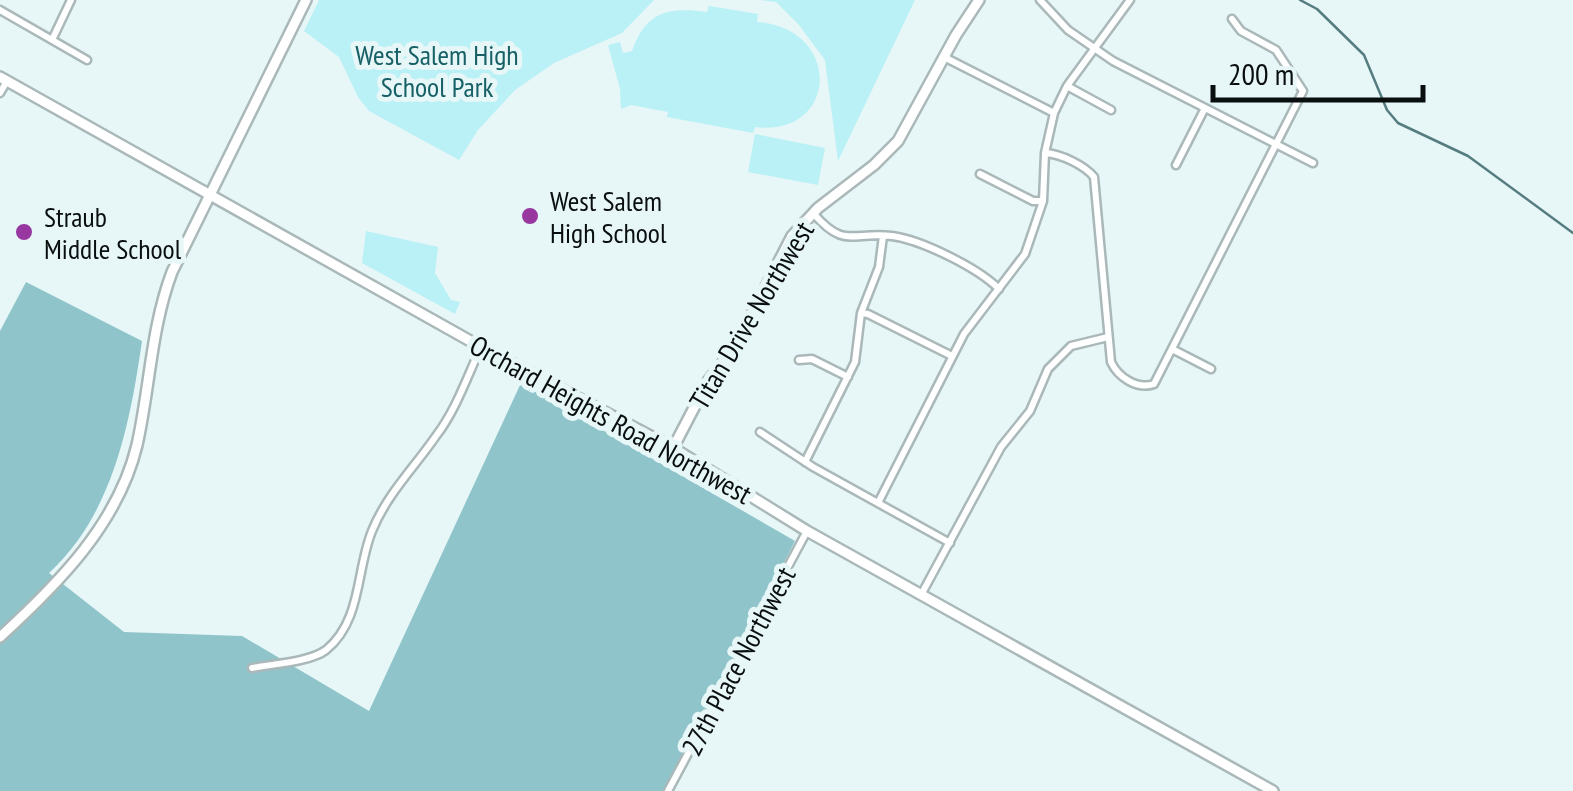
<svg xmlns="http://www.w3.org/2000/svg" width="1573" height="791" font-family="'PT Sans Narrow',sans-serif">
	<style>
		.green { fill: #baf1f6 }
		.forest { fill: #8fc5ca }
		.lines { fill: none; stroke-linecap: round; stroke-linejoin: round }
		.stream { stroke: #557d80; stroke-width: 2.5 }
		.street-casing { stroke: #aab8b9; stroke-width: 11 }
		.secondary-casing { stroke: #aab8b9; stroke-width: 14 }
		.street { stroke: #fff; stroke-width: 6 }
		.secondary { stroke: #fff; stroke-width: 9 }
		.poi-dot { fill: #98379f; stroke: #e7f6f7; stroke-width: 4 }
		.labels { text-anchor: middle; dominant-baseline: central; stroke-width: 10; stroke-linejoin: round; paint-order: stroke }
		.park-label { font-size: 28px; fill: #166066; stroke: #e7f6f7 }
		.poi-label { font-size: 28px; fill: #090e0e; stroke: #e7f6f7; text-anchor: start }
		.street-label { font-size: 28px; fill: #090e0e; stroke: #e7f6f7 }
	</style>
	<rect width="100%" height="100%" fill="#e7f6f7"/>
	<path class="green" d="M319 0H654L622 33 554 63 515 90 478 130 459 160 369 111 358 97 339 57 304 31Z
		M761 0H915L838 161 825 60 799 25 776 2Z
		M709 6 758 14 757 22C842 27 840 137 755 127L753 133 667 117 668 112 631 105 621 109 620 89 608 45 620 42 623 53 632 51C646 11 669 7 707 12Z
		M755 134 825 148 818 185 748 172Z
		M366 231 438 247 435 273 451 300 460 302 455 314 362 263Z"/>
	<path class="forest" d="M26 282 142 341C130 424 113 514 49 573L124 632 242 636 369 711 521 383 795 541 667 791H0V331Z"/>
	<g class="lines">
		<path class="stream" d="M1300 0 1317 9 1364 55 1387 110 1398 123 1468 156 1573 233"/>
		<defs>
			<path id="street" d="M1040 0 1068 30 1113 61 1313 163
				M0 10 87 60
				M52 40 71 0
				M944 57 1054 113
				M1067 86 1111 110
				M0 93 7 81
				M1045 153C1061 154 1084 165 1094 177L1111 362C1118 377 1137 390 1154 384L1303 91 1276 50 1241 31 1232 19
				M1176 165 1205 108
				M980 174 1033 201H1043
				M813 213C845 250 852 231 892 236 922 240 978 268 999 289
				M861 313 868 314 952 356
				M1174 350 1211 369
				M799 360 812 359 848 377
				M760 432 813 467 950 543
				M805 462 855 362 861 313 879 267 883 236
				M878 503 964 334 1025 254 1043 201 1045 153 1054 113 1067 86 1130 0
				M921 595 1001 447 1030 411 1048 369 1071 346 1108 337
				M252 668C272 664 310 662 326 650 362 621 356 570 372 531 387 494 414 468 436 436 456 410 467 377 481 347
				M668 791 807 531"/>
			<path id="secondary" d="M0 77 481 347 673 448 807 531 1273 791
				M673 448 708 381 735 347 792 236 818 208 874 165 898 141 956 35 979 0
				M0 637C58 584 118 524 137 445 150 387 151 328 172 272L306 0"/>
		</defs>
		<use href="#street" class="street-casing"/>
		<use href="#secondary" class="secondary-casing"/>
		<use href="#street" class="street"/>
		<use href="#secondary" class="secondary"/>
	</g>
	<g class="poi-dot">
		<circle cx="530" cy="216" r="10"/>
		<circle cx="24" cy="232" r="10"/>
	</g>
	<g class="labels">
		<g class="park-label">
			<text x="437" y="54">West Salem High<tspan x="437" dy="32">School Park</tspan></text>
		</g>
		<g class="poi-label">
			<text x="550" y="200">West Salem<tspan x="550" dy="32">High School</tspan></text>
			<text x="44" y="216">Straub<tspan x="44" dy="32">Middle School</tspan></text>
		</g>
		<g class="street-label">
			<text transform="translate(751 315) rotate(-59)">Titan Drive Northwest</text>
			<text transform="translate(611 419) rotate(29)">Orchard Heights Road Northwest</text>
			<text transform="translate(738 661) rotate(-62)">27th Place Northwest</text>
		</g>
	</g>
	<path d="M1213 85v15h210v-15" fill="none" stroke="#090e0e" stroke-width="5"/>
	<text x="1228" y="85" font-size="30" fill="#090e0e" stroke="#e7f6f7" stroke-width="8" paint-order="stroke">200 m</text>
</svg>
